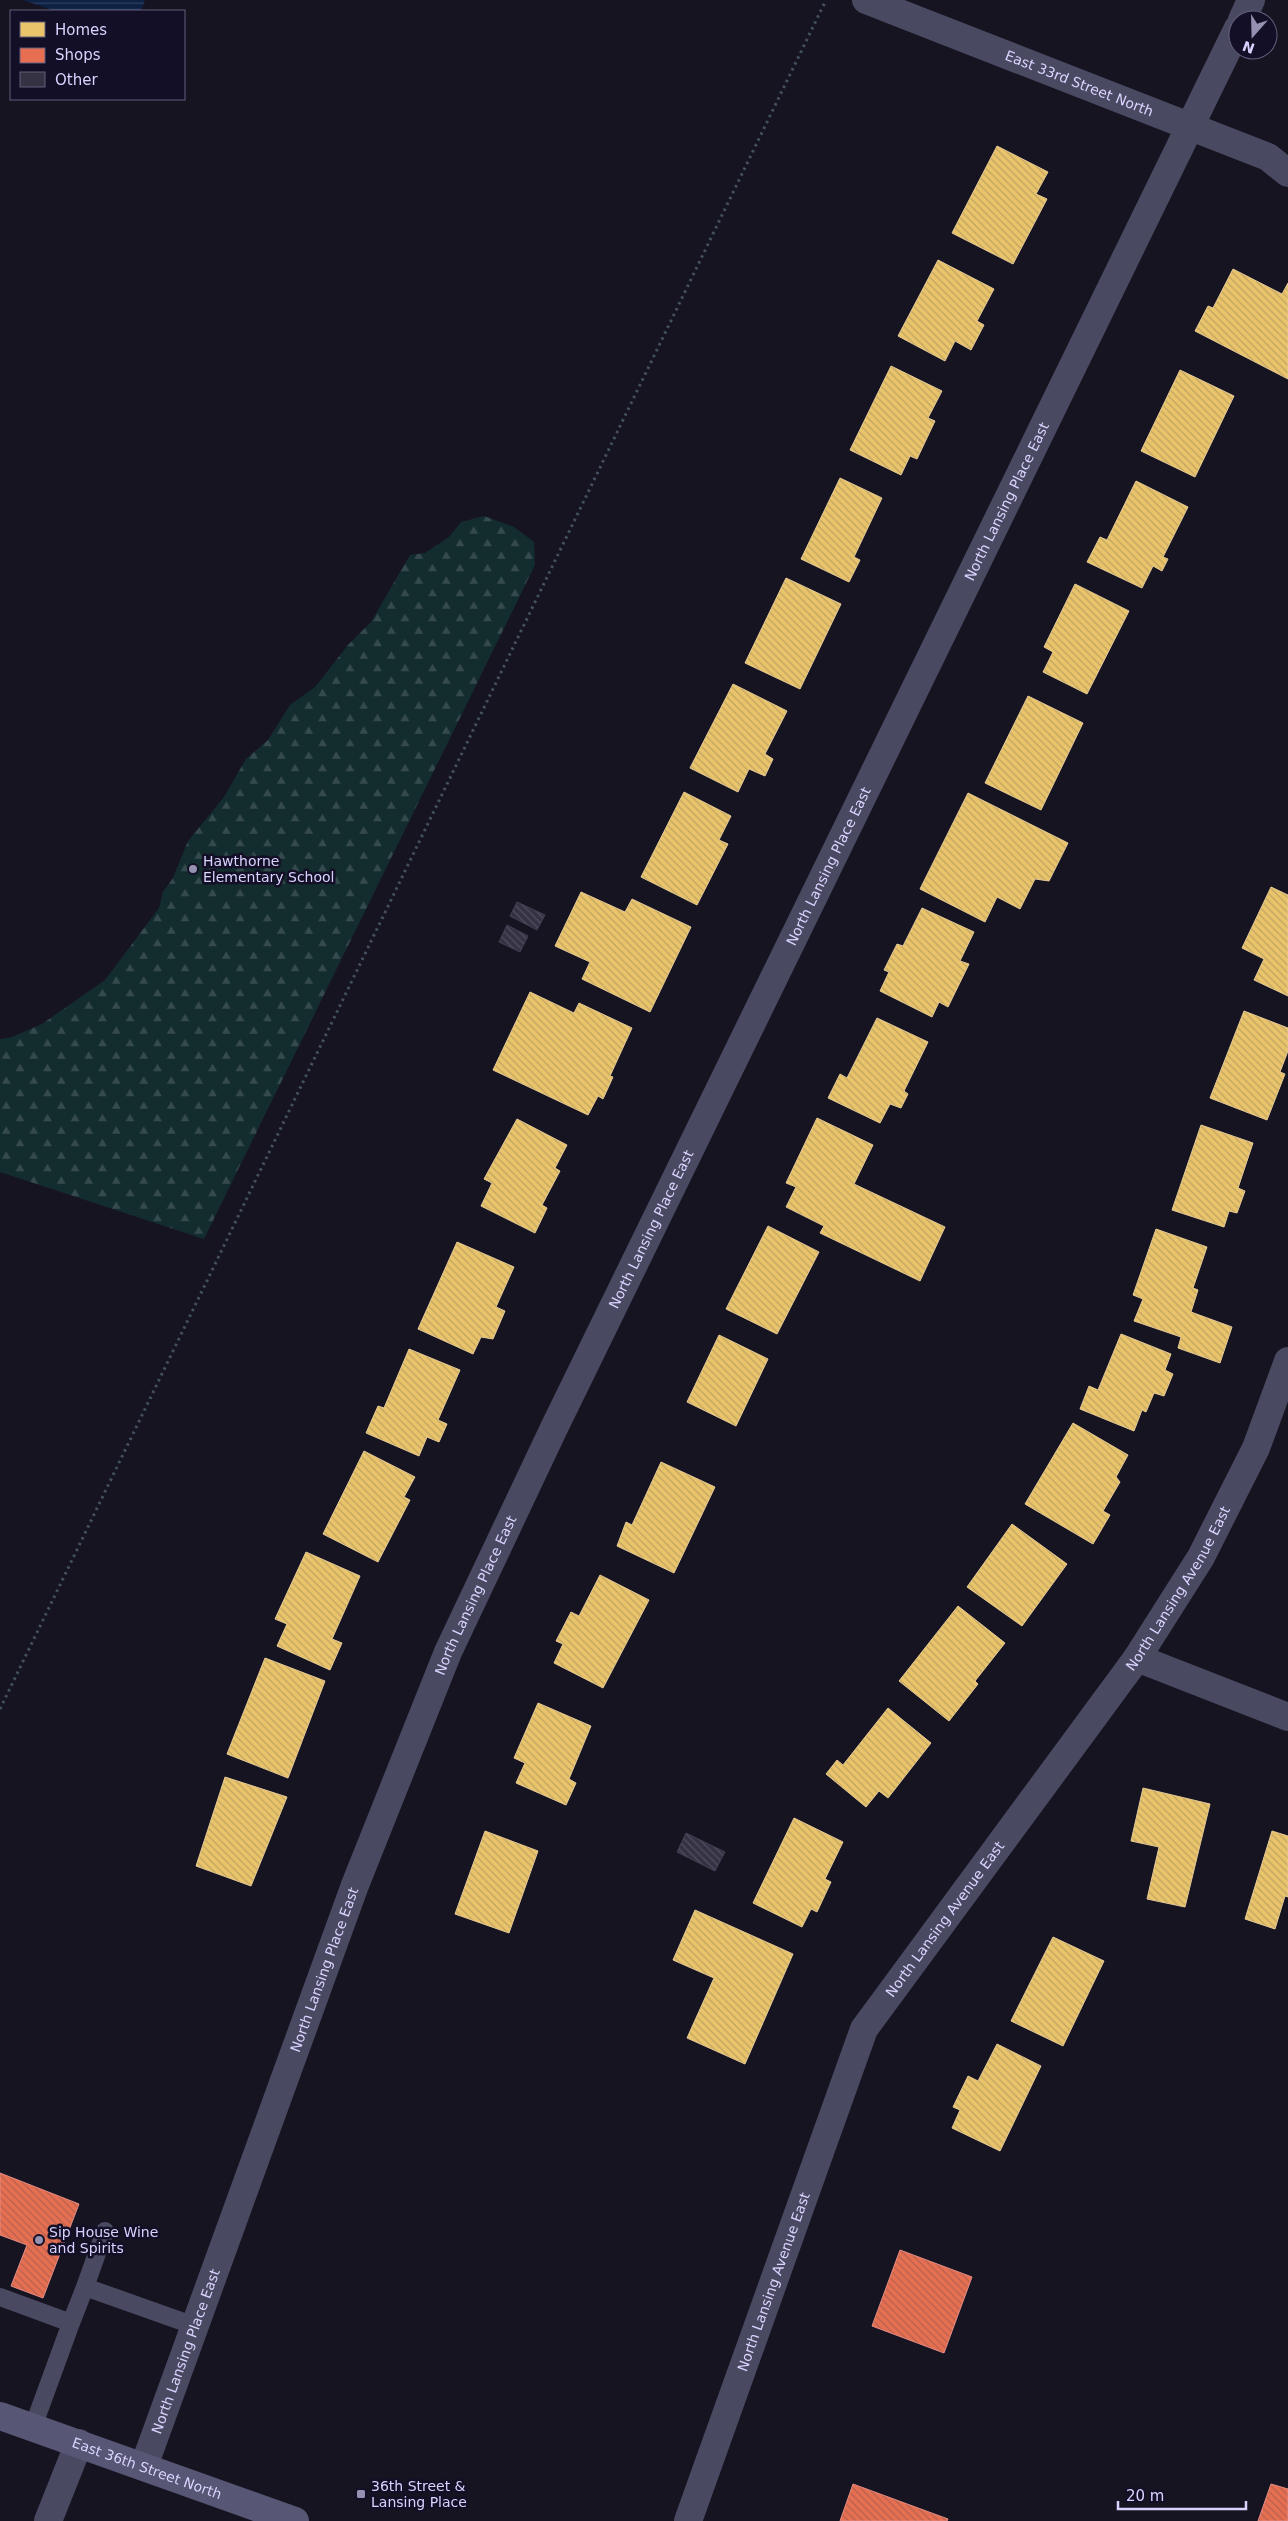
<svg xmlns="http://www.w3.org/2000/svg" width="1288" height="2521" font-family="'DejaVu Sans',sans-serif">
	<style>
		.forest { fill: url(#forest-firs) }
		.water { fill: url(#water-rules) }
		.homes { fill: url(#homes-back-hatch); stroke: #e4c997 }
		.shops { fill: url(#shops-back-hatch); stroke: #e38d85 }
		.building { fill: url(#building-back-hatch); stroke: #433f54 }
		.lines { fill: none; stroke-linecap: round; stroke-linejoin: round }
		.path { stroke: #44505f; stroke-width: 3; stroke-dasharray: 2.5 4; stroke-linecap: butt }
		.lane { stroke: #4a4962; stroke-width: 18 }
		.street { stroke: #4a4962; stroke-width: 28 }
		.secondary { stroke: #575674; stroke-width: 28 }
		.poi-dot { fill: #9591b1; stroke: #130f26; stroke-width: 2 }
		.labels { text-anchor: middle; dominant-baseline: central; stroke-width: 5; stroke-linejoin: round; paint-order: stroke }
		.street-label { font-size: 14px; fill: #d9d4ff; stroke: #130f26 }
		.poi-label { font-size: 14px; fill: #d9d4ff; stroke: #130f26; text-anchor: start }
	</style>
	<defs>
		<pattern id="forest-firs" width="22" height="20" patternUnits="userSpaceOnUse" patternTransform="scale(1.25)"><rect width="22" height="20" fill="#132c2d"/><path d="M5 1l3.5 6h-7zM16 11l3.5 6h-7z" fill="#354a4c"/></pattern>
		<pattern id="water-rules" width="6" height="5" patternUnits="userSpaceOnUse" patternTransform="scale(1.25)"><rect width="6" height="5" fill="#0d2144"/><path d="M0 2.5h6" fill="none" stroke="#304060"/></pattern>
		<pattern id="homes-back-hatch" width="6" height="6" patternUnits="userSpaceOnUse" patternTransform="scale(1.25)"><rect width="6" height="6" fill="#e9c46a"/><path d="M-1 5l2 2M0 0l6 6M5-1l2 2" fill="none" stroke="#bfa362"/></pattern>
		<pattern id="shops-back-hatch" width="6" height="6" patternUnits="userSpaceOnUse" patternTransform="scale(1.25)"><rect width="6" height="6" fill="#e76f51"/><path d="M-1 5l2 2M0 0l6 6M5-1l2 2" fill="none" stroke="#b56150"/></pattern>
		<pattern id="building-back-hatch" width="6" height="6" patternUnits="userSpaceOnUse" patternTransform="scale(1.25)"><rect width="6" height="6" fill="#343243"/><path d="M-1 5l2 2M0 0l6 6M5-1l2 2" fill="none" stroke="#514f5f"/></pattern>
	</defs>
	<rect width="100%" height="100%" fill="#161421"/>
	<path class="forest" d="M484 516 514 527 534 542 535 565 204 1239 0 1172V1039L12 1037 42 1024 105 980 159 908 163 892 173 878 188 841 224 797 246 759 268 740 290 705 315 687 348 645 371 622 410 555 425 553 449 537 461 522Z"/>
	<path class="water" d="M23 0H145L141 11H55Z"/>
	<path class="homes" d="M997 146 1048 172 1036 194 1047 199 1013 264 952 233Z
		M938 260 994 289 977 321 984 325 971 350 955 341 945 361 898 336Z
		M1233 269 1282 294 1288 283V379L1195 331 1208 306 1213 308Z
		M891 366 942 391 928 418 935 421 917 459 910 456 901 475 850 450Z
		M1180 370 1234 396 1195 477 1141 451Z
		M840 478 882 498 854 557 860 560 849 582 801 559Z
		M1136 481 1188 507 1163 557 1168 559 1162 571 1153 566 1142 588 1087 562 1100 537 1107 540Z
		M786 578 841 604 800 689 745 663Z
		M1075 584 1129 611 1087 694 1043 672 1053 652 1044 647Z
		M733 684 787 711 765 754 773 759 765 776 749 769 738 792 690 768Z
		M1028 696 1083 723 1041 810 985 783Z
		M684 792 731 816 719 840 728 844 697 905 641 877Z
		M968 793 1068 843 1049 881 1035 879 1020 909 997 897 985 922 920 889Z
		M1271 887 1288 895V996L1254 980 1264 959 1242 948Z
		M581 892 625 912 632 899 691 927 650 1012 582 979 590 962 555 946Z
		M922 908 974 932 960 961 969 964 948 1007 939 1002 932 1017 880 991 889 972 884 970 897 944 903 946Z
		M530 992 574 1013 579 1003 632 1028 610 1076 613 1077 603 1099 598 1096 588 1115 493 1070Z
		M1244 1011 1288 1028V1051L1280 1072 1285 1074 1267 1120 1210 1098Z
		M877 1018 928 1042 904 1091 908 1094 901 1108 890 1104 880 1123 828 1098 840 1074 847 1078Z
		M817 1118 873 1145 854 1184 945 1227 920 1281 820 1233 824 1226 786 1207 796 1187 786 1183Z
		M517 1119 567 1145 555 1168 560 1171 542 1205 547 1208 535 1233 481 1206 492 1183 484 1179Z
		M1201 1125 1253 1143 1238 1188 1245 1191 1237 1213 1229 1211 1224 1227 1172 1210Z
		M768 1226 819 1252 777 1334 726 1309Z
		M1156 1229 1207 1247 1193 1288 1198 1290 1191 1312 1232 1327 1220 1363 1178 1348 1181 1337 1134 1321 1143 1299 1133 1295Z
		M457 1242 514 1267 496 1307 505 1311 493 1339 481 1337 473 1354 418 1329Z
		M1121 1334 1171 1354 1165 1370 1173 1374 1164 1396 1154 1393 1146 1412 1142 1410 1134 1431 1080 1409 1089 1386 1098 1390Z
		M719 1335 768 1359 736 1426 687 1402Z
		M409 1349 460 1370 438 1420 447 1424 439 1442 427 1437 419 1456 366 1433 378 1406 384 1408Z
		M1073 1423 1128 1455 1116 1477 1120 1482 1103 1511 1110 1515 1093 1544 1025 1504Z
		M364 1451 415 1477 404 1497 410 1500 378 1562 323 1534Z
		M661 1462 715 1487 674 1573 617 1546 626 1522 632 1525Z
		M1012 1524 1067 1564 1022 1626 967 1587Z
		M306 1552 360 1576 332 1639 342 1643 330 1670 277 1646 287 1624 275 1619Z
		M600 1575 649 1600 603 1688 554 1663 563 1644 556 1641 571 1612 579 1616Z
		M958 1606 1005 1643 975 1681 978 1684 949 1721 899 1681Z
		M265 1658 325 1681 288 1778 227 1754Z
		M538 1703 591 1726 569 1779 576 1783 566 1805 516 1783 525 1763 514 1758Z
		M888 1708 931 1743 888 1798 879 1791 866 1807 826 1774 837 1760 843 1765Z
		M225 1777 287 1797 251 1886 196 1866Z
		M1143 1788 1210 1804 1185 1907 1147 1899 1159 1847 1131 1841Z
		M794 1818 843 1842 825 1879 831 1882 817 1912 811 1909 802 1927 753 1903Z
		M485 1831 538 1851 509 1933 455 1914Z
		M1272 1831 1288 1836V1897L1285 1896 1275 1929 1245 1919Z
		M695 1910 793 1954 745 2064 687 2038 714 1978 673 1960Z
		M1053 1937 1104 1961 1063 2046 1011 2021Z
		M997 2044 1041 2066 1000 2151 952 2128 960 2110 953 2107 968 2076 978 2081Z"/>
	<path class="shops" d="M0 2173 79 2204 43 2298 11 2286 27 2245 0 2235Z
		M900 2250 972 2277 944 2353 872 2326Z
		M853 2484 948 2519 947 2521H840Z
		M1271 2484 1288 2489V2521H1258Z"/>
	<path class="building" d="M517 902 545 915 537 930 510 916Z
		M507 925 528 936 520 952 499 942Z
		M686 1833 725 1852 715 1871 677 1852Z"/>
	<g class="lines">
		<path class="path" d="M0 1709 826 0"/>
		<path class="lane" d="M85 2287 105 2231
			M0 2297 71 2323 33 2427
			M71 2323 85 2287 195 2326"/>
		<g class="street">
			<path id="s1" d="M866 0 1268 157 1288 173"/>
			<path d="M1242 20 1251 0"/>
			<path d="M1137 1658 1288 1717"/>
			<path id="s2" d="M144 2466 355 1885 448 1652 554 1428 1238 28"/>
			<path d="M48 2521 79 2443"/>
			<path id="s3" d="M688 2521 864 2029 1137 1658 1201 1557 1256 1448 1288 1361"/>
		</g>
		<path class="secondary" id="s4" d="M0 2416 295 2521"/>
	</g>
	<g class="poi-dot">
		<circle cx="193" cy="869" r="5"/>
		<circle cx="39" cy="2240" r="5"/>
		<rect x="356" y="2489" width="10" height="10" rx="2.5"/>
	</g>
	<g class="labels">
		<g class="street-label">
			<text stroke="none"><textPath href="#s1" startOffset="229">East 33rd Street North</textPath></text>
			<text stroke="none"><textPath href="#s2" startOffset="2148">North Lansing Place East</textPath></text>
			<text stroke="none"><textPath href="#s2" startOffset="1742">North Lansing Place East</textPath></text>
			<text stroke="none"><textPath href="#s2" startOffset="1338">North Lansing Place East</textPath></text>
			<text stroke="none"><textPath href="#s3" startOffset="1064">North Lansing Avenue East</textPath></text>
			<text stroke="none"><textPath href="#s2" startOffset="932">North Lansing Place East</textPath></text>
			<text stroke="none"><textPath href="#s3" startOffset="659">North Lansing Avenue East</textPath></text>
			<text stroke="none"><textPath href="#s2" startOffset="528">North Lansing Place East</textPath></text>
			<text stroke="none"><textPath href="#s3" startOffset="254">North Lansing Avenue East</textPath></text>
			<text stroke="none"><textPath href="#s2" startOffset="122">North Lansing Place East</textPath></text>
			<text stroke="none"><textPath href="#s4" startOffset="156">East 36th Street North</textPath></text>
		</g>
		<g class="poi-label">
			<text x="203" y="861">Hawthorne<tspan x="203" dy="16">Elementary School</tspan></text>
			<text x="49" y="2232">Sip House Wine<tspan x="49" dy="16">and Spirits</tspan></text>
			<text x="371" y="2486">36th Street &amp;<tspan x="371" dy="16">Lansing Place</tspan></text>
		</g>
	</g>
	<rect x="10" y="10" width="175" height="90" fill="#130f26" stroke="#625e7d"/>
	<rect x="20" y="22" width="25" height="15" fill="#e9c46a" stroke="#625e7d"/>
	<text x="55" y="35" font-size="15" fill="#d9d4ff">Homes</text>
	<rect x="20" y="48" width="25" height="15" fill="#e76f51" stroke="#625e7d"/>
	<text x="55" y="60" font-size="15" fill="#d9d4ff">Shops</text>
	<rect x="20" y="72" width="25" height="15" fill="#343243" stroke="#625e7d"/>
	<text x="55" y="85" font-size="15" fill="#d9d4ff">Other</text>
	<g transform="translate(1253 35) rotate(200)"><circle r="24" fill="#130f26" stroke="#625e7d"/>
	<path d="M0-4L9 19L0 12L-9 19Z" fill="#9591b1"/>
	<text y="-8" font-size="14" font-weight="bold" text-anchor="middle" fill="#d9d4ff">N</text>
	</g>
	<path d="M1118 2501v8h128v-8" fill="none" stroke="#d9d4ff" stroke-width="2.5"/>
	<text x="1126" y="2501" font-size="15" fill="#d9d4ff" stroke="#130f26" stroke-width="4" paint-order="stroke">20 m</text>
</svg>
